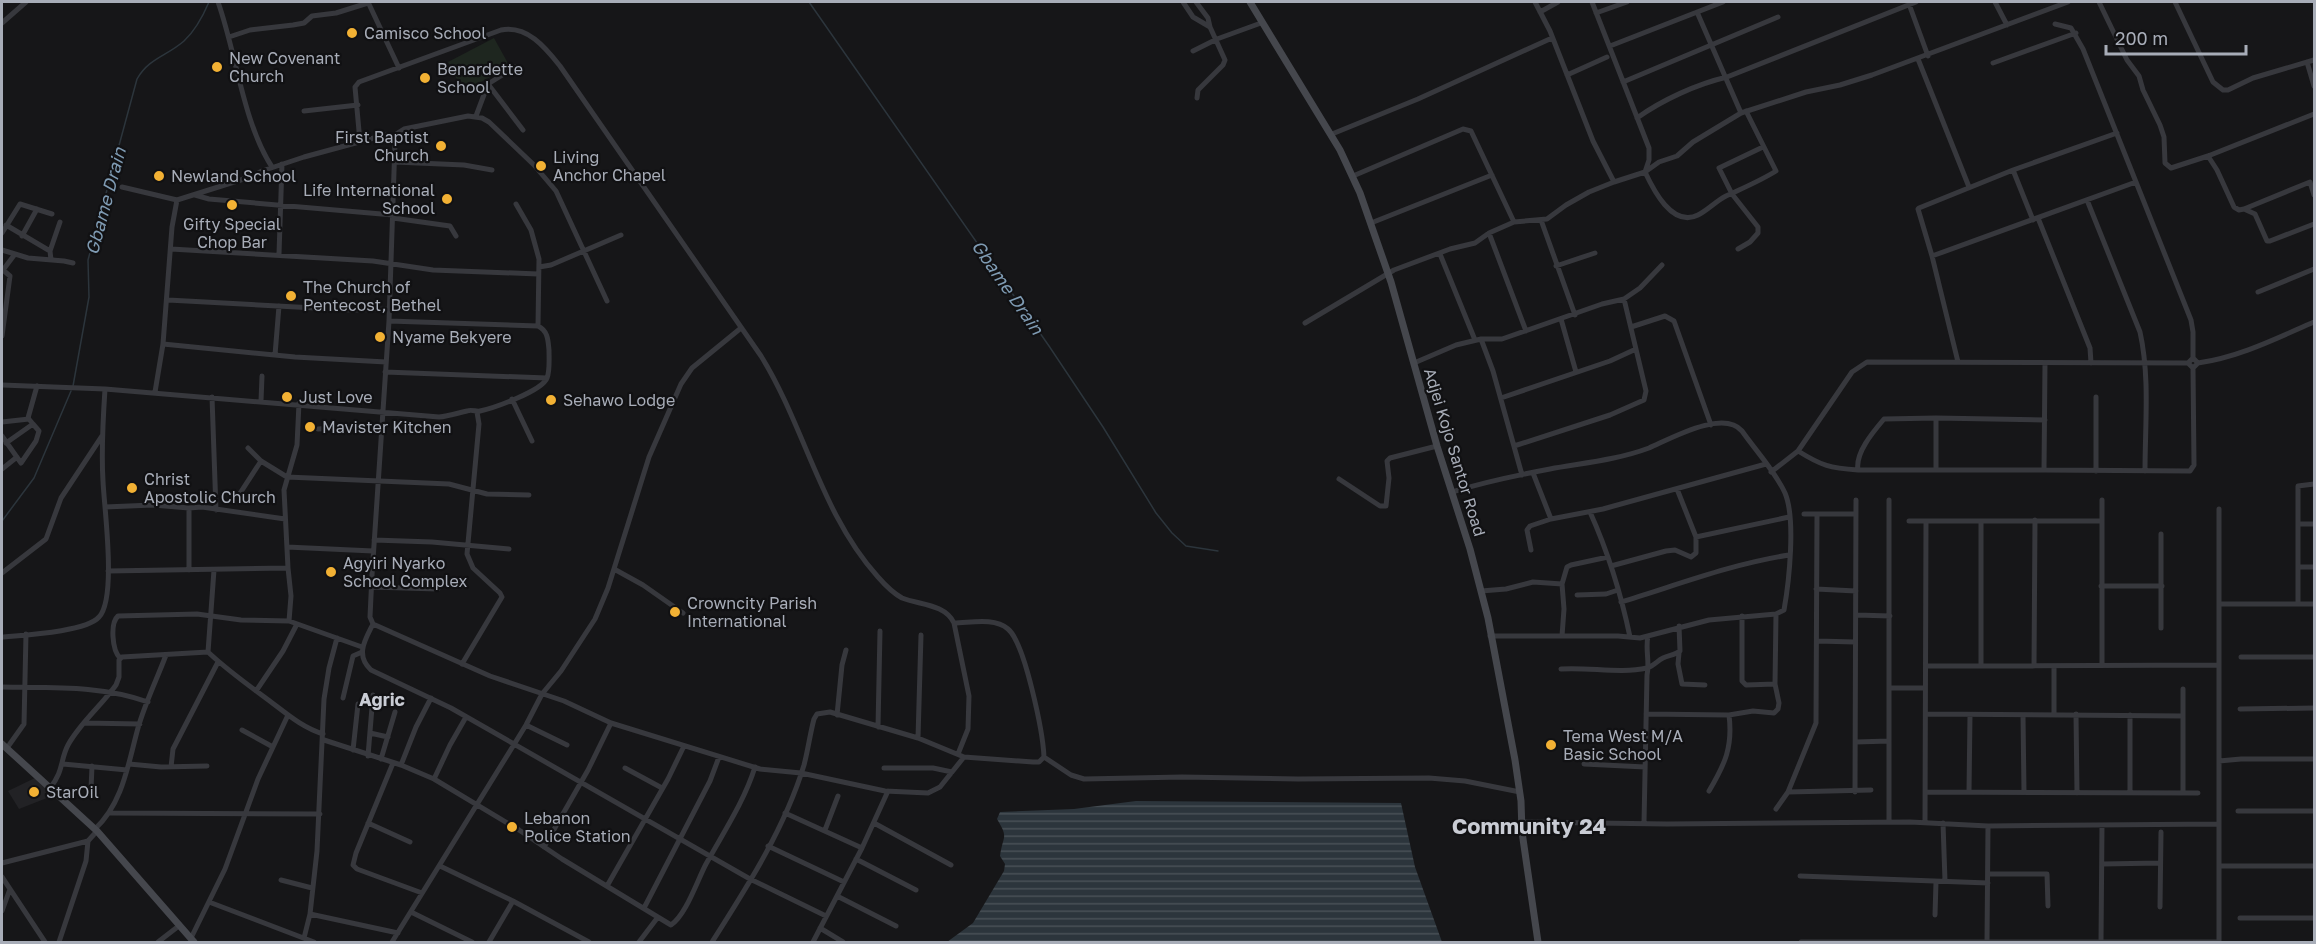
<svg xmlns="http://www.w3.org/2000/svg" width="2316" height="944" font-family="'Golos Text',sans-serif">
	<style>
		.built { fill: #222225 }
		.green { fill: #1e261f }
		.water { fill: url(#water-rules) }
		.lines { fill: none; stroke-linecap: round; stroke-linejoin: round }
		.stream { stroke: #2c353c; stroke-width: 1.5 }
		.street { stroke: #37383d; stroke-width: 5 }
		.secondary { stroke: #45474d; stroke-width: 7 }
		.poi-dot { fill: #f2b134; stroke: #111113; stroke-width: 2 }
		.labels { text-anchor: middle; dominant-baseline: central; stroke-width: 4.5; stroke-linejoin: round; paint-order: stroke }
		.poi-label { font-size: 16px; fill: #a8adb8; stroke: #111113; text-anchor: start }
		.street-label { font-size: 16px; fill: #a8adb8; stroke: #111113 }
		.water-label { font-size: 18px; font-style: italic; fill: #7f9bb3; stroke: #111113 }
		.neighbourhood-label { font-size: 18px; font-weight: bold; fill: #c9ccd4; stroke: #111113 }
		.district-label { font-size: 22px; font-weight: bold; fill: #c9ccd4; stroke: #111113 }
	</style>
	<defs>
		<pattern id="water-rules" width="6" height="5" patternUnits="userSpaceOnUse" patternTransform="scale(1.5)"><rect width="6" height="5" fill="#2c353c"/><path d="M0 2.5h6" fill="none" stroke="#485056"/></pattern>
	</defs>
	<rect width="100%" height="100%" fill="#161618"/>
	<path class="built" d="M37 777 52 796 19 809 8 791Z"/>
	<path class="green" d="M494 38 510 67 463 91 448 62Z"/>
	<path class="water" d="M1136 801 1401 803 1415 867 1442 942H947L973 923 1004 871 1005 864 1000 856C1003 834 1009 839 997 819L1000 812 1074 809Z"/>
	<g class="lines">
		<path class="stream" d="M809 2 1049 346 1103 427 1156 513 1172 533 1186 546 1218 551
			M73 386 89 297 88 260 137 79C149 58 167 56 184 41 196 30 203 16 209 2
			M2 521 34 478 71 391"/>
		<path class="street" d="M218 2C236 52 243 123 272 167
			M368 2 399 68
			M1183 2 1193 17 1210 27
			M1196 2 1208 18 1210 27 1225 60 1223 65 1198 90 1197 98
			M1535 2 1550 31 1593 141 1614 182
			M1592 2 1649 148V160L1645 172C1653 189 1672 228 1698 215 1708 210 1716 201 1726 196 1743 188 1760 181 1776 171L1746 111
			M1995 2 2007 25
			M2099 2 2127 60 2139 76 2143 90 2160 125 2164 137 2165 163 2171 168 2208 156 2314 114
			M2175 2 2213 82 2223 90H2228L2253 78 2314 60
			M1909 4 1928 56
			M1540 12 1558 2
			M1697 12 1741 113
			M1596 13 1627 2
			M2 23 26 2
			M2055 24 2071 28 2083 49 2191 320 2193 332V358
			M229 37 250 30 293 25 304 23 312 16 336 13 368 3
			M1610 46 1723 2
			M1193 51 1217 39 1261 23
			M1918 59 1969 187
			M2307 62 2314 86
			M1993 63 2076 33
			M1567 75 1607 57
			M1623 82 1778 17
			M488 84 523 130
			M304 111 358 105
			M476 116 488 84 515 67
			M1637 118C1662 100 1697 84 1727 77L1916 2
			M1332 134 1418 99 1552 38
			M393 136 395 142 389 321 372 575 370 617 373 624C365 640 355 655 371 670L451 708 750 879 826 916
			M360 142 355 87 359 82 501 30C527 25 545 47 560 66L761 356C805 427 821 514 878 577 885 585 893 593 902 598 920 605 945 604 954 623 970 623 994 617 1008 629 1025 643 1043 733 1044 757L1071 775 1084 779 1182 777 1298 779 1429 778 1465 781 1520 792
			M2208 156 2217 170 2234 207 2239 210 2244 209 2255 214 2267 241H2270L2314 224
			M395 162 464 165 492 170
			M2013 170 2033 220
			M1353 176 1456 132 1463 129 1471 131 1514 222
			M122 187 177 200 250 177 262 171 304 157 385 135 393 136 404 129 468 116 482 118 489 122 534 165 556 191 607 301
			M195 195 209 199 393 215
			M2087 200 2140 332C2150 377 2145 425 2145 471
			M516 204 531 230 539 259 538 326
			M2244 209 2310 182 2314 195
			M393 218 450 226 456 236
			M2038 218 2090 348 2091 363
			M1541 220 1575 315
			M1371 223 1492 175
			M6 225 50 251 51 260
			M2 233 20 204 52 214
			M1489 233 1526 331
			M22 236 37 209
			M171 249 373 261 433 270 538 274
			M1738 249 1750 242 1758 233V227L1732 194 1719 168 1763 147
			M2 250 28 258 64 261 73 263
			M50 251 60 222
			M279 254 282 164
			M1440 254 1475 340
			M1932 256 1918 209 1919 208 2013 170 2117 133
			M1556 266 1595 253
			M539 267 551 265 621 235
			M2258 292 2314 269
			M168 300 352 310 390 309
			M1561 319 1576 372
			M1305 323 1394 270 1450 249 1475 243 1489 233 1514 222 1547 219 1566 205 1589 192 1614 182 1645 172 1659 162 1677 156 1693 142 1741 113 1806 92 1840 85 1872 75 2068 2
			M1631 327 1665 316 1674 321 1711 425
			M2 336 10 276 3 270 15 254
			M1481 339 1493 371 1522 475
			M163 344 295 357 386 362
			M275 355 279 306
			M1958 362 1932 256 2136 182
			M1414 363 1456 345 1481 339H1502L1602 304 1624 299 1640 288 1662 265
			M2198 363C2240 357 2277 338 2314 322
			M385 372 547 378
			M2 385 105 389 439 417C450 416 457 413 467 411 472 409 476 412 480 411 494 408 542 391 547 378 550 371 549 358 549 350 548 340 548 331 538 326L389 321
			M155 392 163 344 172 227 177 200
			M212 397 216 510
			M2096 397V471
			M1501 398 1610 361 1636 349
			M512 399 532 441
			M261 401 262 376
			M1936 418 1884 419C1873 432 1855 453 1858 470H1936
			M2045 420 1936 418V470H2044L2045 363
			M2 422 29 419
			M318 429 381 425
			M2 436 21 463 36 441 39 431 33 424
			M6 443 33 424 28 418 37 386
			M1514 446 1610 415 1644 400 1646 391 1624 299
			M248 448 261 461 287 477 449 484 487 494 529 495
			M1798 451C1822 466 1830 468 1858 470
			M2 469 17 457
			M2044 470 2190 471 2194 465 2193 368
			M1771 472 1798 451 1852 372 1867 362 2188 363 2193 358 2198 363 2193 368 2188 363
			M1533 473 1551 519 1603 509 1766 464
			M1339 479 1380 506H1386L1389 478 1387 461 1390 458 1437 446
			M1452 492C1484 482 1518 475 1550 469 1583 463 1617 460 1649 448 1670 439 1723 409 1742 431 1756 451 1775 471 1785 493 1796 519 1789 582 1784 610L1776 614 1709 620 1640 638 1618 636H1490
			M1889 500V822
			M235 501 261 461
			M105 507 153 505 189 508 202 507 285 519
			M1590 512C1608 552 1621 594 1630 637
			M1804 514H1855
			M1909 521H2102
			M2298 524H2314
			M2161 534V628
			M1696 537 1789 517
			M374 540 432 542 509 549
			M287 547 373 551
			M1531 550 1527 530 1530 526 1551 519
			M1611 566 1666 551 1675 550 1691 557 1696 553V537L1677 489
			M2298 567H2314
			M288 568 291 596 289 621
			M614 569 643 585 683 613
			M189 570V508
			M108 571 288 568 284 490 297 445 299 403
			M2 573 46 539 61 498 102 436
			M2101 586H2162
			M371 587 438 589
			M1816 589 1856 591
			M1481 591 1506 589 1533 582 1562 584 1567 567 1571 565 1608 557
			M1577 595 1606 594 1618 590
			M1621 602C1677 585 1731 564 1789 555
			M2220 604H2314
			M2298 604V486L2314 484
			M1857 615 1890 616
			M1742 616V681L1746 685 1775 684
			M954 623 969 696 968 729 958 754
			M373 624 490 676 564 701 611 723 760 769 801 773 885 791 928 793 940 787 964 757 1033 762H1039L1044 757
			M1562 636 1564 609 1562 584
			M2 637C23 635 86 632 99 617 117 598 104 507 103 481 101 450 103 419 105 389
			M1817 641 1855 642
			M208 652 214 570
			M1679 653 1678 664 1682 684 1705 685
			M2241 657H2314
			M120 658C112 650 110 623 118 616L197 614 241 620 289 621 362 647
			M462 664 502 597 500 593 473 568 467 554 479 424 477 412
			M2102 665V500
			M1926 666 2219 665
			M1981 666V521
			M2034 666 2035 520
			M2054 667V714
			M1561 669C1590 667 1620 674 1647 668 1654 666 1657 661 1663 658 1669 655 1675 655 1680 651L1679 626
			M2 687C51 688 101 685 148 702
			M1889 688H1925
			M256 691 283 651 297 624
			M343 698 353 656 362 652
			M2240 709 2314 708
			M1646 714 1729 715 1753 711 1774 713 1778 709 1779 703 1775 684 1776 614
			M1926 714 2183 716
			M2076 714 2077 793
			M837 715 842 665 846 650
			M2023 715 2024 792
			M84 723 140 724
			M526 725 567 745
			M878 727 880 631
			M242 730 273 747
			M370 733 388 737
			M918 738 921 635
			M324 740 401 765 434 779 519 830 562 859 671 925C686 915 697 881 706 864 723 833 744 802 755 767
			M1856 742 1889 741
			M7 748 24 724 26 634
			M353 750 358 704
			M368 756 373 695
			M381 759 395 712
			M2219 761 2241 759H2314
			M393 763 356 853 353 865 357 869 422 893
			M63 764 127 770
			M129 764 161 767 207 766
			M1584 764 1645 767
			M401 765 416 727 431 698
			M171 767 173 749 218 662
			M625 768 662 788
			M884 768H933L952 772
			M434 779 450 745 466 717
			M50 788C64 771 60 760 68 745 80 723 101 706 116 685L119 677V660L122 657 208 652C227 670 247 684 267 699 286 713 301 727 323 734
			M91 789 92 766
			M1709 791C1725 764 1733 747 1729 715
			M1788 792 1871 790
			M1855 792 1856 500
			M1926 792 2198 793
			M1969 792 1970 715
			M2130 792V715
			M2183 793V689
			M1776 809 1788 792 1816 723 1817 514
			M2238 811H2314
			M110 813 320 814
			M785 813 862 848
			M1522 822 1667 824 1910 822 1988 826 2219 824
			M368 823 410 842
			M874 823 951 865
			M1644 823 1647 675C1650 662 1645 649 1648 636
			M1925 823 1926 521
			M1943 823 1945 881
			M95 829C123 803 128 764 138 728 145 703 157 679 166 655
			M825 830 838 796
			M768 846 844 882
			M544 847 588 770 611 723
			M856 859 916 890
			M2 863 88 841 97 831
			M2102 864 2160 863
			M440 866 513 901 589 942
			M2219 866H2314
			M1988 874H2047L2048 906
			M1800 876 1988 883
			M2 877 45 942
			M281 880 312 888
			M607 886 668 779 684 746
			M837 896 896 926
			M209 902 314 942
			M2160 907 2161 832
			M644 908 710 781 719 757
			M2 911 10 889
			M411 912 472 942
			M310 914 398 933
			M1935 915 1936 882
			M2240 918H2314
			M820 928 843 942
			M191 938 225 869 258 779 288 715
			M304 938 310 914 317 851 324 699 329 668 337 638
			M1987 941 1988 826
			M2101 941 2102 825
			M59 942 86 861 88 841
			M158 942 180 925
			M392 942 526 725 542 694 561 671 595 619 608 588 649 457 681 384 692 368 741 328
			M489 942 513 901
			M639 942 658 917
			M712 942C747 887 785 828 804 765 808 750 810 734 814 719L817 714 830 712 918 738 964 757
			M813 942 862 848 888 791
			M1801 942H2219
			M2219 942V509"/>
		<path class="secondary" d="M1250 2 1340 150 1360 193 1391 282 1437 446 1470 549 1488 618 1515 760 1521 801 1522 832 1538 942
			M2 744 97 831 194 942"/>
	</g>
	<g class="poi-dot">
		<circle cx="352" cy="33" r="6"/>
		<circle cx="217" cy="67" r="6"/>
		<circle cx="425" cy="78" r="6"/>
		<circle cx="441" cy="146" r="6"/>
		<circle cx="541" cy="166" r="6"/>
		<circle cx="159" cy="176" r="6"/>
		<circle cx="447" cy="199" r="6"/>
		<circle cx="232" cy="205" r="6"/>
		<circle cx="291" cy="296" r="6"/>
		<circle cx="380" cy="337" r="6"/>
		<circle cx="287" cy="397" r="6"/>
		<circle cx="551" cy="400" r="6"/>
		<circle cx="310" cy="427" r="6"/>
		<circle cx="132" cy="488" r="6"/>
		<circle cx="331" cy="572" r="6"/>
		<circle cx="675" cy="612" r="6"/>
		<circle cx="1551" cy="745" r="6"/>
		<circle cx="34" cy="792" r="6"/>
		<circle cx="512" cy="827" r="6"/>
	</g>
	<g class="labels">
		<g class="poi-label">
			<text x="364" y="33">Camisco School</text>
			<text x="229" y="58">New Covenant<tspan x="229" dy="18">Church</tspan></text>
			<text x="437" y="69">Benardette<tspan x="437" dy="18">School</tspan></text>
			<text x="429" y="137" text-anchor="end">First Baptist<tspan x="429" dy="18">Church</tspan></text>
			<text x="553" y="157">Living<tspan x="553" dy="18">Anchor Chapel</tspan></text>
			<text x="171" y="176">Newland School</text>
			<text x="435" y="190" text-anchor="end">Life International<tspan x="435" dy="18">School</tspan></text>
			<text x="232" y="224" text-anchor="middle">Gifty Special<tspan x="232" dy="18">Chop Bar</tspan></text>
			<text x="303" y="287">The Church of<tspan x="303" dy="18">Pentecost, Bethel</tspan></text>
			<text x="392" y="337">Nyame Bekyere</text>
			<text x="299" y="397">Just Love</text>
			<text x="563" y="400">Sehawo Lodge</text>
			<text x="322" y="427">Mavister Kitchen</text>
			<text x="144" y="479">Christ<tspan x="144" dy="18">Apostolic Church</tspan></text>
			<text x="343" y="563">Agyiri Nyarko<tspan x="343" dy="18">School Complex</tspan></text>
			<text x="687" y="603">Crowncity Parish<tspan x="687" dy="18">International</tspan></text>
			<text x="1563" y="736">Tema West M/A<tspan x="1563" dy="18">Basic School</tspan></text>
			<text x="46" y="792">StarOil</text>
			<text x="524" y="818">Lebanon<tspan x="524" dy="18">Police Station</tspan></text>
		</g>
		<g class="street-label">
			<text transform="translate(1455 452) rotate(73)">Adjei Kojo Santor Road</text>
		</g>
		<g class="water-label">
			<text transform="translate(105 201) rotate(-75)">Gbame Drain</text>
			<text transform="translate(1008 287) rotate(55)">Gbame Drain</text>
		</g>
		<g class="neighbourhood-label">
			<text x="382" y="699">Agric</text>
		</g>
		<g class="district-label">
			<text x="1529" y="825">Community 24</text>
		</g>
	</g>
	<rect width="2316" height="944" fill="none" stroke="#a8adb8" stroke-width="6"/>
	<path d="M2106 45v9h140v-9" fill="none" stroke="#a8adb8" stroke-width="3"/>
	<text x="2115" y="45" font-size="18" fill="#a8adb8" stroke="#111113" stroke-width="4.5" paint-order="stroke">200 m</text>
</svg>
